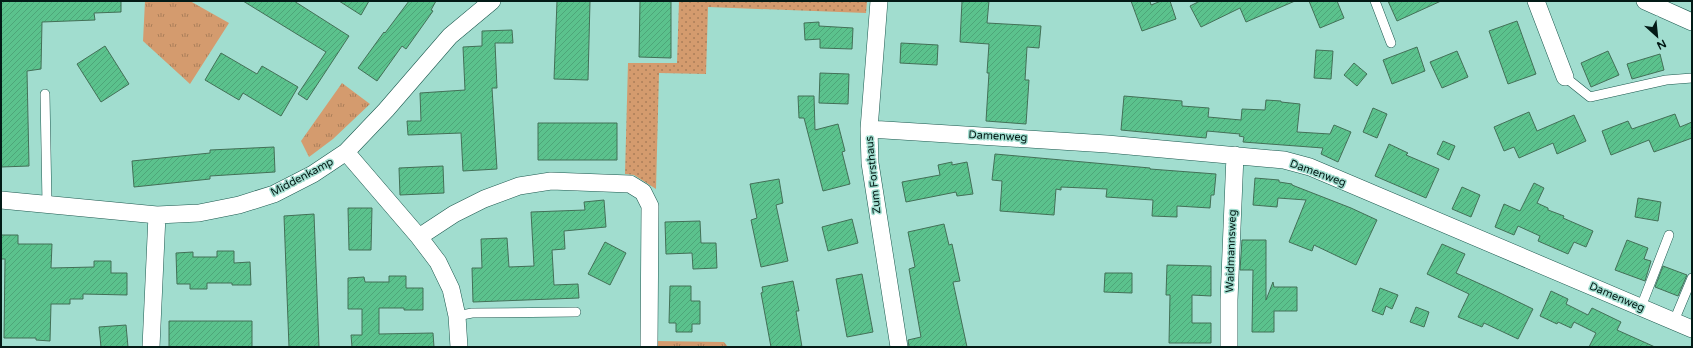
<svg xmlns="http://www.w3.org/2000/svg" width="1693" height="348" font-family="'Varela Round',sans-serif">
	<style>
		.grass { fill: url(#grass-tufts) }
		.park { fill: url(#park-dots) }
		.building { fill: url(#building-hatch); stroke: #437057 }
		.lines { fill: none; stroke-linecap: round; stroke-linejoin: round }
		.service-casing { stroke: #1c584e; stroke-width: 10 }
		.minor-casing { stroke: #1c584e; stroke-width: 18 }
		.service { stroke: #fff; stroke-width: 9 }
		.minor { stroke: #fff; stroke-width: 17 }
		.labels { text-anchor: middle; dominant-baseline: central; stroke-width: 3; stroke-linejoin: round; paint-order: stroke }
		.street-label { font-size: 11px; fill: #031a16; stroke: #a1ddcf }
	</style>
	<defs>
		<pattern id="grass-tufts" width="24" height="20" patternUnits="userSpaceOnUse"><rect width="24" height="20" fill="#d49b6e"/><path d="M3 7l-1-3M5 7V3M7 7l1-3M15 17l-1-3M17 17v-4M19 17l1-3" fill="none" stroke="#aa7e59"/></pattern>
		<pattern id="park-dots" width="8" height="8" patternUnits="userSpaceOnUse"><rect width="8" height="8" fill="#d49b6e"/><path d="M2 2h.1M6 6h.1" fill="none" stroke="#aa7e59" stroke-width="1.8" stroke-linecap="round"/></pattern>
		<pattern id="building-hatch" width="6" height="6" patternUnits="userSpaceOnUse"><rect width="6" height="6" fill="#5bc28d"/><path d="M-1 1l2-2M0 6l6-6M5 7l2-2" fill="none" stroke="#4ea679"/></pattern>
	</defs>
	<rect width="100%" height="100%" fill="#a1ddcf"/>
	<path class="grass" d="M145 1H190L229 23 190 84 143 41Z
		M342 83 370 104 333 139 309 157 301 141Z
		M655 341 724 342 728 347H655Z"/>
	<path class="park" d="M679 1H867L866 13 708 7 706 74 659 73 656 189 634 175 625 174 628 63H677Z"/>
	<path class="building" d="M1 1H121V12L94 13 95 20 42 22 41 69 27 71 29 166 1 167Z
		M243 1H294L349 36 307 100 298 94 326 52Z
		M339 1H369L361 15Z
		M409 1H436L431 10 433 11 406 49 402 46 377 81 358 68 384 32 385 33Z
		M557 1H590L588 80 554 79Z
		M640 1H671V58L639 57Z
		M962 1H989L987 23 1041 26 1039 48 1027 47 1025 80H1029L1026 124 986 121 989 73H987L989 44 960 42Z
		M1131 1H1150L1151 5 1161 1H1170L1176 19 1142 31Z
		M1200 1H1295L1246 22 1240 8 1201 27 1190 6Z
		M1309 1H1337L1344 18 1320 28Z
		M1388 1H1441L1397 21Z
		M1517 21 1536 74 1508 84 1489 31Z
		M819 22V26L853 28 852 49 820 48V39L805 40 804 23Z
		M512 30 513 43H495L497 88H492L497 169 463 171 461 133 408 135 407 121H421L420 93 465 90 463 47 482 46V31Z
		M901 43 938 45 937 65 900 63Z
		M105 46 129 84 101 102 77 64Z
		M1417 47 1425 71 1392 84 1383 60Z
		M1316 50 1333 51 1331 79 1314 78Z
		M1457 51 1468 77 1442 88 1430 62Z
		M1608 51 1619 75 1591 87 1581 63Z
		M221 53 257 74 262 66 298 87 281 116 243 93 239 100 205 80Z
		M1660 54 1664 70 1632 79 1627 64Z
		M1354 63 1367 74 1357 86 1344 75Z
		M820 73 849 74 848 104 819 103Z
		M798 96H814L815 130 838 124 845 151 842 152 850 184 823 191 804 118H799Z
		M1124 96 1182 101V106L1209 108 1208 117 1241 120 1242 109 1265 110 1266 100 1281 101V102L1300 104 1297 132 1330 134 1334 125 1351 132 1338 162 1321 154 1323 148 1243 142 1244 137 1239 136 1240 134 1207 131 1206 138 1121 130Z
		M1373 108 1387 114 1377 138 1363 132Z
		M1529 112 1537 131 1574 115 1586 141 1557 154 1553 143 1519 158 1514 147 1504 151 1494 127Z
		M1675 114 1680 127 1692 122V138L1654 152 1649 140 1611 155 1602 131 1628 121 1632 129Z
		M538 123H617V160H538Z
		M1443 141 1455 146 1449 160 1437 154Z
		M1389 144 1408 153 1406 155 1439 169 1426 198 1375 176Z
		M274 147 275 172 210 176V179L134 187 132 161 210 153V150Z
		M995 154 1150 168V169L1216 174 1214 195H1211L1210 208 1177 206V217L1152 216 1153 200 1106 197 1107 189 1061 187V190L1056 189 1054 215 1000 211 1002 181 992 180Z
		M952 162V165L967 162 973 194 957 196 956 192 906 202 902 182 940 175 938 165Z
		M443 166 444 193 400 195 399 168Z
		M1255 178 1279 180V182L1292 184V185L1351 208 1377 220 1356 265 1314 245 1312 251 1289 242 1306 200 1278 198 1277 207 1253 205Z
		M779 179 783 203 776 205 788 261 761 267 751 220 757 218 750 184Z
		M1534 183 1544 188 1537 203 1548 208V210L1564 216 1563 218 1593 231 1586 247 1574 242 1568 254 1538 241 1540 236 1518 226 1514 235 1495 227 1504 204 1520 211Z
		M1462 187 1480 195 1471 217 1452 209Z
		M1638 198 1661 202 1658 221 1635 217Z
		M604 200 606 227 564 231 565 249 552 250 554 285 578 284 579 298 473 302 472 268H482L481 239 507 238 509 267 534 266 531 212 585 210 584 202Z
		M348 208H372L371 250H349Z
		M314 214 319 347H289L284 216Z
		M852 219 858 243 828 251 822 227Z
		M700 221 701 243H716L717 268 693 269 692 253 666 254 665 222Z
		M944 224 949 245 952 244 960 281 953 282 967 347H909L908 340 921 337 909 269 915 267 908 232Z
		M1 235H18V244H52L51 268 94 267V261H111V273H127V295L83 294V299H70V304H51L50 341 36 340V338H4L5 259H1Z
		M1242 240H1266V300L1273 282 1274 287H1297V311H1274V332H1252L1253 270H1240Z
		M1627 240 1648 248 1644 259 1651 261 1645 281 1615 270Z
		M605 242 626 253 610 285 588 274Z
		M1442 244 1465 254 1456 273 1498 292 1533 309 1518 339 1484 323 1482 327 1458 317 1469 294 1427 274Z
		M217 251H234V263L250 262 251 285H232V283H207V289H190V284H177L176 253 193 252V257H217Z
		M1167 265 1211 266V296L1192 295V323H1211V343H1169L1170 295H1166Z
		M1663 266 1687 275 1678 296 1655 287Z
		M1105 273H1132V293L1104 292Z
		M862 274 873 332 847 337 836 279Z
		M389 276H406V288H423V310H404V308H379V334L433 333 434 347H352L351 335H362V309H348V278L364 277 365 282H389Z
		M793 281 799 311H796L802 347H771L761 293 763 292 762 287Z
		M670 286H691V301H700V324H692V332H676V323H669Z
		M1380 288 1398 295 1392 309 1386 306 1383 315 1372 311Z
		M1551 291 1568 299 1566 304 1588 315 1592 308 1621 322 1617 330 1655 347H1589L1596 333 1574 322 1571 328 1558 322 1557 324 1540 316Z
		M1416 307 1429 312 1424 327 1410 322Z
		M169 321H252V347H169Z
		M126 325 128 347H101L99 327Z"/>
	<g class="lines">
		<defs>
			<path id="service" d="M1375 1 1391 43
				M1565 77 1590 97 1666 80 1692 78
				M45 94 47 204
				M1641 307 1669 235
				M457 316 472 313 576 312
				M1674 321 1692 278"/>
			<path id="minor" d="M879 1 869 129 870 163 899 347
				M1536 1 1565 77
				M1645 1 1692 22
				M869 129 1107 144 1284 160 1310 167 1692 329
				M346 152 419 237 438 262 451 289 457 316 459 347
				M1 200 157 215 199 213 239 205 274 194 313 174 346 152 386 110 450 36 492 1
				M419 237 454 214 484 199 519 186 551 181 630 184 643 192 650 206 649 347
				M151 347 157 215
				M1229 347V300L1235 155"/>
		</defs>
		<use href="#service" class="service-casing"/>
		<use href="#minor" class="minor-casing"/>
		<use href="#service" class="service"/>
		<use href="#minor" class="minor"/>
	</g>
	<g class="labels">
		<g class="street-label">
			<text transform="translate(998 136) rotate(3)">Damenweg</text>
			<text transform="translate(1318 173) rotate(20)">Damenweg</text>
			<text transform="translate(873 175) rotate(-96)">Zum Forsthaus</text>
			<text transform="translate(302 177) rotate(-28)">Middenkamp</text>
			<text transform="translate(1231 251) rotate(-88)">Waidmannsweg</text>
			<text transform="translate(1617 297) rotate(23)">Damenweg</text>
		</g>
	</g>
	<rect width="1693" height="348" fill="none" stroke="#031a16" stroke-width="4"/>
	<g transform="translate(1657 36) rotate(153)" stroke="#a1ddcf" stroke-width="3" paint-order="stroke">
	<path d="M0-3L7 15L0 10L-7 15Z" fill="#031a16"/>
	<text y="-6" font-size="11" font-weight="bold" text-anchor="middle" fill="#031a16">N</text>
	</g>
</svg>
